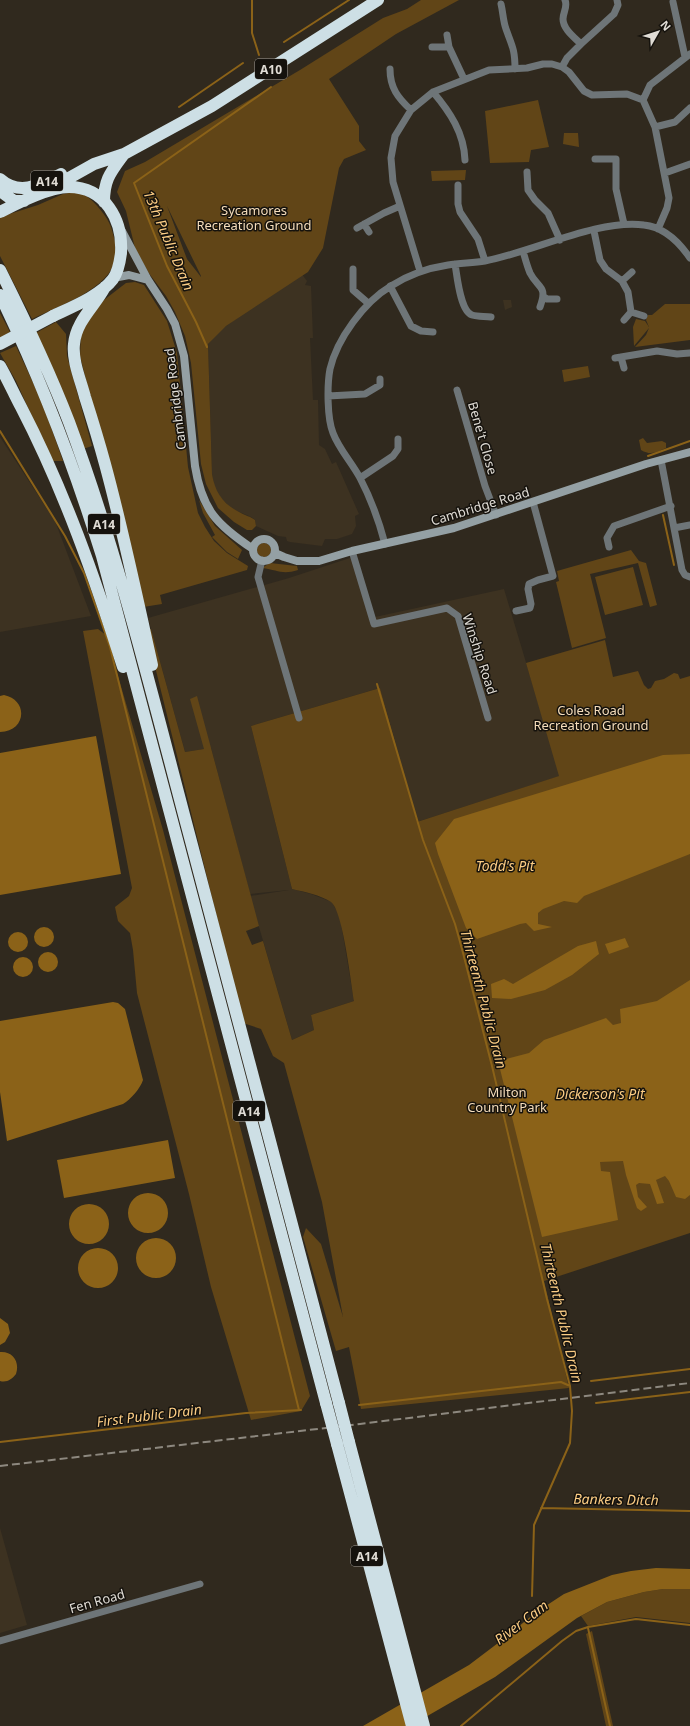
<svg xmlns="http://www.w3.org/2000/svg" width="690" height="1726" font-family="'Noto Sans',sans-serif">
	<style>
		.built { fill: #3d3221 }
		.green { fill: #614517; fill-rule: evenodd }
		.water { fill: #8b6218 }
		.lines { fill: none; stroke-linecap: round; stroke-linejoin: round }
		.stream { stroke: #8b6218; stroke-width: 2 }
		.street { stroke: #6e7578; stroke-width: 7 }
		.secondary { stroke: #94a0a4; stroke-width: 8 }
		.highway { stroke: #cddfe5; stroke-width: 12 }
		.rail { stroke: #8d887f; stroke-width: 2; stroke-dasharray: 8 4; stroke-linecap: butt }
		.highway-bridge { stroke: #cddfe5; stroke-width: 12 }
		.labels { text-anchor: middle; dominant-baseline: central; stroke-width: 3; stroke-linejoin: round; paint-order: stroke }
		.shield { fill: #15120d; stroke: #a39f99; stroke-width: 1 }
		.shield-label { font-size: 12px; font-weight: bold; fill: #e0dcd5 }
		.park-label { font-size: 13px; fill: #f5ddbb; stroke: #15120d }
		.street-label { font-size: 13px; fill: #e0dcd5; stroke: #15120d }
		.water-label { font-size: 14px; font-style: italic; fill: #fbcc84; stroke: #15120d }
	</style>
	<rect width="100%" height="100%" fill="#30291e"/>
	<path class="built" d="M301 273 307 281 305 285 311 286 313 338H310L313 400H318L319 445 325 449 332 464 336 462 359 514 355 516 356 526 352 534 337 539H325L322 546 290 542 287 541 286 537 278 536 256 526 255 520 251 517 232 509 220 497 214 486 212 474 208 344 219 331Z
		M503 300H511L512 307 505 310Z
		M0 437 55 521 91 616 0 632Z
		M356 556 375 617 504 589 560 776 417 822 380 688 251 726 292 889 311 894 332 902 340 917 354 1001 311 1015 314 1030 292 1040 250 896 289 890 250 894 211 748 185 752 148 618 289 578Z
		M0 1528 27 1625 0 1633Z"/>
	<path class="green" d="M421 0H459L396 34 329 79 359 126V141L366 150 344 159 339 168 323 248 308 272 226 326 208 344 212 474C215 493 224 505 241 513 246 516 250 516 255 520L256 526 252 530H247L234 522 218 508 206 484 201 464 191 363 185 336 175 312 166 296 148 272 135 248 126 211 117 192 125 171 145 162 300 70 383 18 407 9ZM167 206 201 276V277L187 259Z
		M538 100 549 147 531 150 529 162 490 163 485 111Z
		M564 133H578L579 147 563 144Z
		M466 170 465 180 432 181 431 171Z
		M74 192C78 193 83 194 86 196 95 202 107 216 111 227 114 237 117 246 116 257 111 289 58 306 32 319L0 256V217L38 205 63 194Z
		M135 282 144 285 167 321 177 353 188 467 198 513 205 527 214 541 227 553 248 566 247 570 160 595 162 604 143 607 80 356 81 332 100 303 126 283Z
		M665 304H690V340L635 347 646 335 649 328 634 346 633 327 636 319 645 321 649 327 646 320 648 315H652Z
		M0 313 10 332 0 338Z
		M56 322 66 334 67 356 92 446 83 449 34 334Z
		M16 346 42 402 63 461H52L16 381 0 353Z
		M588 366 590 377 564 382 562 370Z
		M643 438 647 443 662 441 666 443V448C657 452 651 456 641 450L639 440Z
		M199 500 215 526 242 550 238 559 227 552 212 537 215 535 203 513Z
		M257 550a7 7 0 1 1 14 0a7 7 0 1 1-14 0Z
		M631 550 639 561 646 563 657 605 650 607 638 563 590 574 606 638 572 648 556 582 559 581 557 571Z
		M270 563 297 566 298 570C282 575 278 570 262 568Z
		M633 567 643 605 605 615 595 577Z
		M98 629 106 635 163 830 310 1396 301 1411 251 1420 211 1287 189 1194 137 993 133 950 130 933 118 921 115 907 129 896 132 888 83 631Z
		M151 629 185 752 204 749 190 699 197 696 259 926 246 931 252 945 263 941 292 1040 314 1030 311 1015 354 1001C351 983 343 911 331 902 320 895 305 892 292 889L251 726 380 688 417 822 559 776 526 663 605 640 613 677 638 671 644 685 648 689 651 688 655 681 664 679 674 673 678 674 680 679 690 676V1233L544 1281 569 1388 361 1409 349 1347 336 1351 303 1237 306 1228 321 1244 343 1317 322 1202 284 1063 273 1056 261 1029 243 1023 146 630Z
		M663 1589H690V1623L636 1617 588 1626 581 1616 607 1602 644 1592Z
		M592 1631 613 1726H606L586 1634Z"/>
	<path class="water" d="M4 695C29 700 26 732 0 732V696Z
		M96 736 121 874 0 895V753Z
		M690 754V854L584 896 577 903 564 901 543 909 538 913V924L552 927 534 931 526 923 520 924 477 939 466 928 438 854 435 843 454 819 663 755Z
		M34 937a10 10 0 1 1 20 0a10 10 0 1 1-20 0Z
		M8 942a10 10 0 1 1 20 0a10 10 0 1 1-20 0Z
		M625 938 629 947 609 954 605 944Z
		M596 941 599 954 572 975 545 990 511 999 492 998 491 984 504 979 513 984 578 946Z
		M38 962a10 10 0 1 1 20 0a10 10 0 1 1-20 0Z
		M13 967a10 10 0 1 1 20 0a10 10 0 1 1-20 0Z
		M690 980V1195L685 1199 676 1197 669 1181 665 1176 656 1180 664 1203 657 1204 650 1184 639 1183 636 1185 638 1197 647 1207 641 1211 637 1208 626 1175 623 1161 600 1162 601 1171 610 1172 618 1220 542 1237 498 1061 529 1053 544 1040 606 1018 613 1025 621 1023 620 1009 657 1001Z
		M113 1002 118 1003 125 1009 143 1080C140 1089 131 1099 123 1104L7 1141 0 1092V1021Z
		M168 1140 175 1178 64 1198 57 1160Z
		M128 1213a20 20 0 1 1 40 0a20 20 0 1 1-40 0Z
		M69 1224a20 20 0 1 1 40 0a20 20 0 1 1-40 0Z
		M136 1258a20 20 0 1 1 40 0a20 20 0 1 1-40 0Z
		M78 1268a20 20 0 1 1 40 0a20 20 0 1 1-40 0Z
		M0 1318 8 1324 10 1333 5 1342 0 1345Z
		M0 1352C13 1351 20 1362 16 1374 12 1379 7 1383 0 1381Z
		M656 1568 690 1569V1589H663L644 1592 607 1602 577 1618 495 1677 410 1726H363L469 1665 506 1637 535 1613 564 1594 612 1575 631 1571Z"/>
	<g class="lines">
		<path class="stream" d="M252 0V33L259 55
			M284 42 349 0
			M179 107 243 63
			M207 347 196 322 167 266 134 183 271 87
			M0 431 65 536 84 573 110 647 299 1410
			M648 456 690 441
			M663 515 674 565
			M377 684 423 840 455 924 462 949 492 1066 547 1299 570 1386 572 1411 570 1443 534 1525 532 1596
			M591 1381 690 1369
			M596 1403 690 1392
			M359 1405 561 1382 570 1386
			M0 1442 246 1413 301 1410
			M541 1508 690 1511
			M588 1628 610 1726
			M461 1726 562 1641 576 1631 588 1627 636 1619 690 1625"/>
		<path class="street" d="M673 2 685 57
			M501 4C503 12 503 21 506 29 512 46 515 49 515 69
			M447 35 449 47
			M581 44 614 14 618 5 617 0
			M432 47H449L464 79
			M562 67 567 58 581 44C574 37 563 29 563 19 563 12 568 7 565 0
			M390 69C390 88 398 98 411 110
			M433 92C450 112 464 133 465 160
			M643 100 650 85 690 54
			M655 127 675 122 690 108
			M595 159H616V189L624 224
			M527 172 528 190 535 200 548 213 560 240
			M665 173 690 164
			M458 185V204L460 212 478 239 485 261
			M364 224 369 232
			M357 228 384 213 400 206
			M594 231 600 260 606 269 622 281 628 292 631 312 624 320
			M523 251C525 258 527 266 530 273 538 289 548 285 540 307
			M455 264C457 275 460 311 472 315 478 317 485 316 491 317
			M353 269V290L368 303
			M420 271 393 182 391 158 395 136 411 110 433 92 489 70 527 68 543 64H552L562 67 569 72 584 91 592 95 627 94 643 100 655 127 669 198 667 208 658 229
			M622 281 632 272
			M390 286 411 326 421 331 433 332
			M544 297 547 299H557
			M631 312 644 316
			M621 357 624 368
			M615 358 657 351 677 354 690 353
			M457 390 485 486 496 515
			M328 396 365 394 380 385V379
			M661 460 682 570 685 575 690 577
			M360 478 393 456 398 449V439
			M674 528 690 525
			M385 544C379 521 371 499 360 478 352 463 339 449 333 433 327 418 327 385 330 369 337 339 364 302 391 286 408 275 428 268 448 265 460 263 473 263 485 261 533 252 597 219 644 225 664 227 679 242 690 258
			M609 547 607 538 614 526 671 506
			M352 551 374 624 447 608 458 616 488 718
			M262 560 258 577 299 718
			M516 611 530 608 531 604 528 589 529 584 538 580 553 576 533 502
			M0 1641 200 1584"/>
		<path class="secondary" d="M122 231 148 280 167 309 175 324 184 356 195 466C202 510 217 525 253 549
			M113 278 129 275 148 280
			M253 550a11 11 0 1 1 22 0a11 11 0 1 1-22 0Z
			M275 553 284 557 297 561H319L352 551 454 528 646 464 690 452"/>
		<path class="highway" d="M0 179C20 197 41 184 61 174
			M0 191 14 201H24
			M44 192 94 164 124 154 212 106 378 0
			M104 202C104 179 111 172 124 154
			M0 212C18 203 49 187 69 187 105 187 123 220 121 253 120 261 118 272 113 279 100 296 72 307 53 316
			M0 270C25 320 49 370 69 422 120 559 154 703 192 845 241 1031 290 1217 339 1403
			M105 287C95 306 76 321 74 344 72 361 81 381 85 397 92 419 99 442 105 464 123 530 137 598 152 665
			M0 295C41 379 74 466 102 556L326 1403
			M0 366C8 380 14 394 21 407 64 490 95 578 123 667
			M349 1442 424 1726
			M337 1444 412 1726"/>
		<path class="rail" d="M0 1466 360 1424 690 1383"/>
		<path class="highway-bridge" d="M0 344 53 316
			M326 1403 337 1444
			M339 1403 349 1442"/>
	</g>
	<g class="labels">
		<g class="shield">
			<rect x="255" y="59" width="32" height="20" rx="3"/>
			<rect x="31" y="171" width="32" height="20" rx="3"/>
			<rect x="88" y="514" width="32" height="20" rx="3"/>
			<rect x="233" y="1101" width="32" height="20" rx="3"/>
			<rect x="351" y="1546" width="32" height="20" rx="3"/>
		</g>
		<g class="shield-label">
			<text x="271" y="69">A10</text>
			<text x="47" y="181">A14</text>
			<text x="104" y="524">A14</text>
			<text x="249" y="1111">A14</text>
			<text x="367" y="1556">A14</text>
		</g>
		<g class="park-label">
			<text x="254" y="210">Sycamores<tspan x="254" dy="15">Recreation Ground</tspan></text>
			<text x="591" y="710">Coles Road<tspan x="591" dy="15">Recreation Ground</tspan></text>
			<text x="507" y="1092">Milton<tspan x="507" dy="15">Country Park</tspan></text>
		</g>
		<g class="street-label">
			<text transform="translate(175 399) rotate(-97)">Cambridge Road</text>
			<text transform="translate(483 438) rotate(74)">Bene't Close</text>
			<text transform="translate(480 506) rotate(-17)">Cambridge Road</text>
			<text transform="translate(480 654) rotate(72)">Winship Road</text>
			<text transform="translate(97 1601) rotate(-16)">Fen Road</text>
		</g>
		<g class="water-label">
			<text transform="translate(169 240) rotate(67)">13th Public Drain</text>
			<text x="505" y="865">Todd's Pit</text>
			<text transform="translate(484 999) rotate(75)">Thirteenth Public Drain</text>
			<text x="600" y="1093">Dickerson's Pit</text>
			<text transform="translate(562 1313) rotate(77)">Thirteenth Public Drain</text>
			<text transform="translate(149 1415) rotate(-7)">First Public Drain</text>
			<text transform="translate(616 1499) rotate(1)">Bankers Ditch</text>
			<text transform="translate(521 1622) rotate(-37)">River Cam</text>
		</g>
	</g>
	<g transform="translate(658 32) rotate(51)" stroke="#15120d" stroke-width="3" paint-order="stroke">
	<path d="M0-3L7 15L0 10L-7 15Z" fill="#e0dcd5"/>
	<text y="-6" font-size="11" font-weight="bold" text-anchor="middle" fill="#e0dcd5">N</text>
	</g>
</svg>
